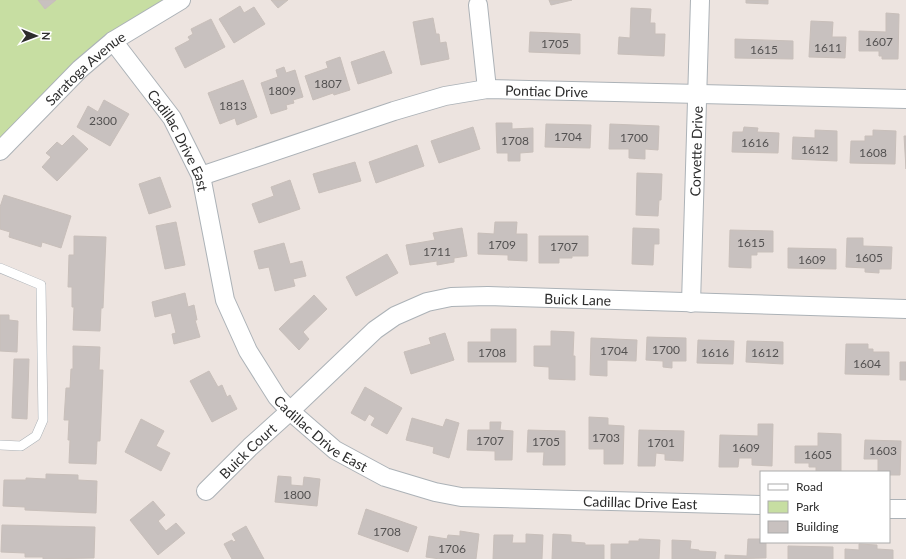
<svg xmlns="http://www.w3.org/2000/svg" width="906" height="559" font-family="Lato,sans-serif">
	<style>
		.green { fill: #c7dea2 }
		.building { fill: #c8c1bf; stroke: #c8bfba }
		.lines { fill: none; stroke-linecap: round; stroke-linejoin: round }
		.service-casing { stroke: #acb2b7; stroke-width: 10 }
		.minor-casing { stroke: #acb2b7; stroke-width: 20 }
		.service { stroke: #fff; stroke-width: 9 }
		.minor { stroke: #fff; stroke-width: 18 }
		.labels { text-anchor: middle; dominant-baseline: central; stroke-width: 3.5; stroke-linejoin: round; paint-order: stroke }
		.number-label { font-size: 12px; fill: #535151 }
		.street-label { font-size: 14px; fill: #2c2c2c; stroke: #fff }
	</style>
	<rect width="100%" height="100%" fill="#ede4e0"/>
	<path class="green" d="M0 0H176L113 41 0 151Z"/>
	<path class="building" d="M38 0H56L45 9Z
		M271 0H288L278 8Z
		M549 0H572L551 5Z
		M746 0H768V4L746 3Z
		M240 6 244 13 254 7 265 24 234 43 219 19Z
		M631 8 651 9 650 23H655V34H665L664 56 618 54 619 37 630 38Z
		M886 13 899 14 898 59H882V56H879V51H859V31L886 32Z
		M433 18 436 34H439L440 43 446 42 449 59 421 65 413 22Z
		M211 19 225 47 185 68 175 48 190 40 188 37 193 34 191 29Z
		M811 21 833 22 832 37H846L845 58 809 57Z
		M530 32 580 34V54L529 52Z
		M735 39 793 41V59L735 58Z
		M384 51 392 73 358 84 351 62Z
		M340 57 350 90 334 95 333 93 313 100 305 76 328 68 326 62Z
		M284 67 286 73 295 70 303 97 293 100 294 103 286 105 287 109 271 114 261 83 278 77 276 70Z
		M243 80 257 117 237 125 235 118 220 124 208 93Z
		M104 100 129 114 110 146 77 127 88 106 98 112Z
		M496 123H512V129L533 128V152L520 153V161H508V153H497Z
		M546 124 591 125 590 148 545 147Z
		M610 124 659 126 658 150 645 149V159L629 158V149H609Z
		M473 127 480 149 439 163 431 141Z
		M744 127 758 128 757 132 779 133 778 153 732 152 733 132H743Z
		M815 130 837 131V161L792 159 793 137 815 138Z
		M873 130 896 131 895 164 850 163 851 141H865V136H873Z
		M73 135 88 149 57 181 42 167 51 157 46 153 57 142 62 146Z
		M904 136H906V169Z
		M417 145 424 166 376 183 369 162Z
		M355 162 361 181 319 193 313 174Z
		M637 173 662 174 661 200H659L658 216 636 215Z
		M160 177 171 207 149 214 139 184Z
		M290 180 300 209 259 223 252 204 274 196 271 187Z
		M4 195 71 216 61 248 42 242 41 247 9 237 10 232 0 229V207Z
		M176 222 185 265 165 269 156 226Z
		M495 222H517L516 234H527V261L508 260V255L478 254V233L494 234Z
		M462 228 467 256 454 258V262L437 265V261L410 265 406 245 435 240 433 233Z
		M633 228 659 229V244H654L653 265 632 264Z
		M730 230 773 231V252H757V255H751V268L729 267Z
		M74 236 106 237 103 308H101L100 331 73 330 74 307H72V287H68L69 255H74Z
		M539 236H588V256H572V258H559V263H539Z
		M847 238H863V246L892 247 891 269H879V273L865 272V268L846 267Z
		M284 243 290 264 302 261 306 276 293 279 295 286 275 291 269 267 259 269 254 251Z
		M788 248 836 249V269L788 268Z
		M387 254 398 273 356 296 346 277Z
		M185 293 188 307 194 305 197 320H195L200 337 174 344 172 334 176 333 171 313 155 317 152 302Z
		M314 295 327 309 303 332 309 339 299 350 279 329Z
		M0 315H9V320L18 321 17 352 0 351Z
		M491 329H516V362H468V342H491Z
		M551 331 574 332 573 356H575V380L549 379V367L534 366V346H551Z
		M445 333 454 360 411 374 404 352 431 344 429 338Z
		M647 337 686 338V361H672V368L663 367V361L646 360Z
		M591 338 637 340 636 361 607 360V376L590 375Z
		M698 340 734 341 733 364 697 363Z
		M747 341 783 342V364L746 362Z
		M846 344H868V349H873V352H889V375L845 374Z
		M73 346 100 347 99 370H103L100 441H97L96 464 69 463 70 440H68L69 420H64L66 388H70L71 369H73Z
		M14 359H29L27 419 12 418Z
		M900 362H906V380H900Z
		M209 371 218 387 222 385 227 397 230 395 237 409 212 422 190 381Z
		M365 387 402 408 387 434 371 425 375 418 369 414 365 421 351 413Z
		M589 417 608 418V425L624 426 623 464H604V449H589Z
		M412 418 443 427 446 419 459 423 449 458 433 453 434 447 406 440Z
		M141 419 164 431 156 446 170 453 161 471 125 452Z
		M490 422H501L500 430 513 431 512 460H495V451L467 450 468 430H490Z
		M758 424H773L772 466 752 465V458H739L738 467H719L720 435 758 436Z
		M528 430 565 431V465H543L544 452H527Z
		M639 430 684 431 683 461 665 460V454L656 453 655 466H638Z
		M818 433 841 434V472L816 471V467H809V463H795V446H818Z
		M865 440 901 441 900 475H889V472H878V459H864Z
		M46 474 78 475V480L97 481 96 513 25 510V507L3 506 4 480H26V478L46 479Z
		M278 476 291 477V485L303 486 304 477 320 479 317 506 275 502Z
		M153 501 165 515 158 521 166 531 176 523 185 533 158 555 130 520Z
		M366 509 417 527 408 552 358 534Z
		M2 525 95 527 94 558 43 559V557H25V553L1 552Z
		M246 526 264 559H232L224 544 232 540 233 542 236 541 232 534Z
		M460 531 479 534 476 559H440L426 557 429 536 447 539 448 535 460 536Z
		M526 534 543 535 542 559H493L494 535H513L512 543H526Z
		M553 534 571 535V542L585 543V545H604V559H552Z
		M639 539 660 540 659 559H611V544H629V541H639Z
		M748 539H761V542H766V558L725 559V555L747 556Z
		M672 540 691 541 690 549 699 550V551L716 552 715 559H672Z
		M859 544 877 545V549L893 550V559H845V549L859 550Z
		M788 546 833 547V559H788Z"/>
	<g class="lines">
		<defs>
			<path id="service" d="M0 268 41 285 43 420 36 436 21 446 0 445"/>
			<g id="minor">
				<path d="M478 5 487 89"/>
				<path id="s1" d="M113 41 172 118 201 176 225 300 248 351 277 397 290 411 335 450 385 477 435 492 461 497 761 505"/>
				<path id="s2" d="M0 151 80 69 113 41 181 0"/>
				<path id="s3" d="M201 176 394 111 445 96 487 89 906 99"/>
				<path id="s4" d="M691 303 700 0"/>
				<path id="s5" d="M206 491 250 447 290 411 375 330 395 316 427 302 451 297 488 296 906 309"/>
				<path d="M889 509H906"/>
			</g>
		</defs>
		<use href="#service" class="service-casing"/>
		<use href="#minor" class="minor-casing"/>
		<use href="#service" class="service"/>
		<use href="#minor" class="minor"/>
	</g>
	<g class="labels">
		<g class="number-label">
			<text x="879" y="41">1607</text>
			<text x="555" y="43">1705</text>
			<text x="828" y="47">1611</text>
			<text x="764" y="49">1615</text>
			<text x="328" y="83">1807</text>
			<text x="282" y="90">1809</text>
			<text x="233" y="105">1813</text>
			<text x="103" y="120">2300</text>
			<text x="568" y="136">1704</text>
			<text x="634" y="137">1700</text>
			<text x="515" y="140">1708</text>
			<text x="755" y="142">1616</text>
			<text x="815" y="149">1612</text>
			<text x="873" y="152">1608</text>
			<text x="751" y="242">1615</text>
			<text x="502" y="244">1709</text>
			<text x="564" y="246">1707</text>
			<text x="437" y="251">1711</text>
			<text x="869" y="257">1605</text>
			<text x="812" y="259">1609</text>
			<text x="666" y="349">1700</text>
			<text x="614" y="350">1704</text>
			<text x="492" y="352">1708</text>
			<text x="715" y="352">1616</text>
			<text x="765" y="352">1612</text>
			<text x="867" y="363">1604</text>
			<text x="606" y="437">1703</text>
			<text x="490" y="440">1707</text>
			<text x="546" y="441">1705</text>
			<text x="661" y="442">1701</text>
			<text x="746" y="447">1609</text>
			<text x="883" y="450">1603</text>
			<text x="818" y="454">1605</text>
			<text x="297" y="494">1800</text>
			<text x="387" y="531">1708</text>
			<text x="452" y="548">1706</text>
		</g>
		<g class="street-label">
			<text stroke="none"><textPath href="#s2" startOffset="119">Saratoga Avenue</textPath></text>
			<text stroke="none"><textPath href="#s3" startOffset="359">Pontiac Drive</textPath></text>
			<text stroke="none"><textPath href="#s1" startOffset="120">Cadillac Drive East</textPath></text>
			<text stroke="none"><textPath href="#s4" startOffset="152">Corvette Drive</textPath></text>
			<text stroke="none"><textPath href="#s5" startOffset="444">Buick Lane</textPath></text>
			<text stroke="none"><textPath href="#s1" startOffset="456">Cadillac Drive East</textPath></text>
			<text stroke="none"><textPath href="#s5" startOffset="58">Buick Court</textPath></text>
			<text stroke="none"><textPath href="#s1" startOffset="792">Cadillac Drive East</textPath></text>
		</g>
	</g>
	<rect x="760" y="471" width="130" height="72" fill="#ffffff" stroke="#ababab"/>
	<rect x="768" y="484" width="20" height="6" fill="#ffffff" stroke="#ababab"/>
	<text x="796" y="491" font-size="12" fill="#2c2c2c">Road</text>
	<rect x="768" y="501" width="20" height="12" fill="#c7dea2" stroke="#ababab"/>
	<text x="796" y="511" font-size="12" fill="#2c2c2c">Park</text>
	<rect x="768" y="521" width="20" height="12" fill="#c8c1bf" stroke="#ababab"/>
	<text x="796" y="531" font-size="12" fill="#2c2c2c">Building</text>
	<g transform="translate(36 36) rotate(91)" stroke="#ffffff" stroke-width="3" paint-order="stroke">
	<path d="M0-3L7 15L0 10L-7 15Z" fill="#2c2c2c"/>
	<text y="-6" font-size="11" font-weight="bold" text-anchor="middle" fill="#2c2c2c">N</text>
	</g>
</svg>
